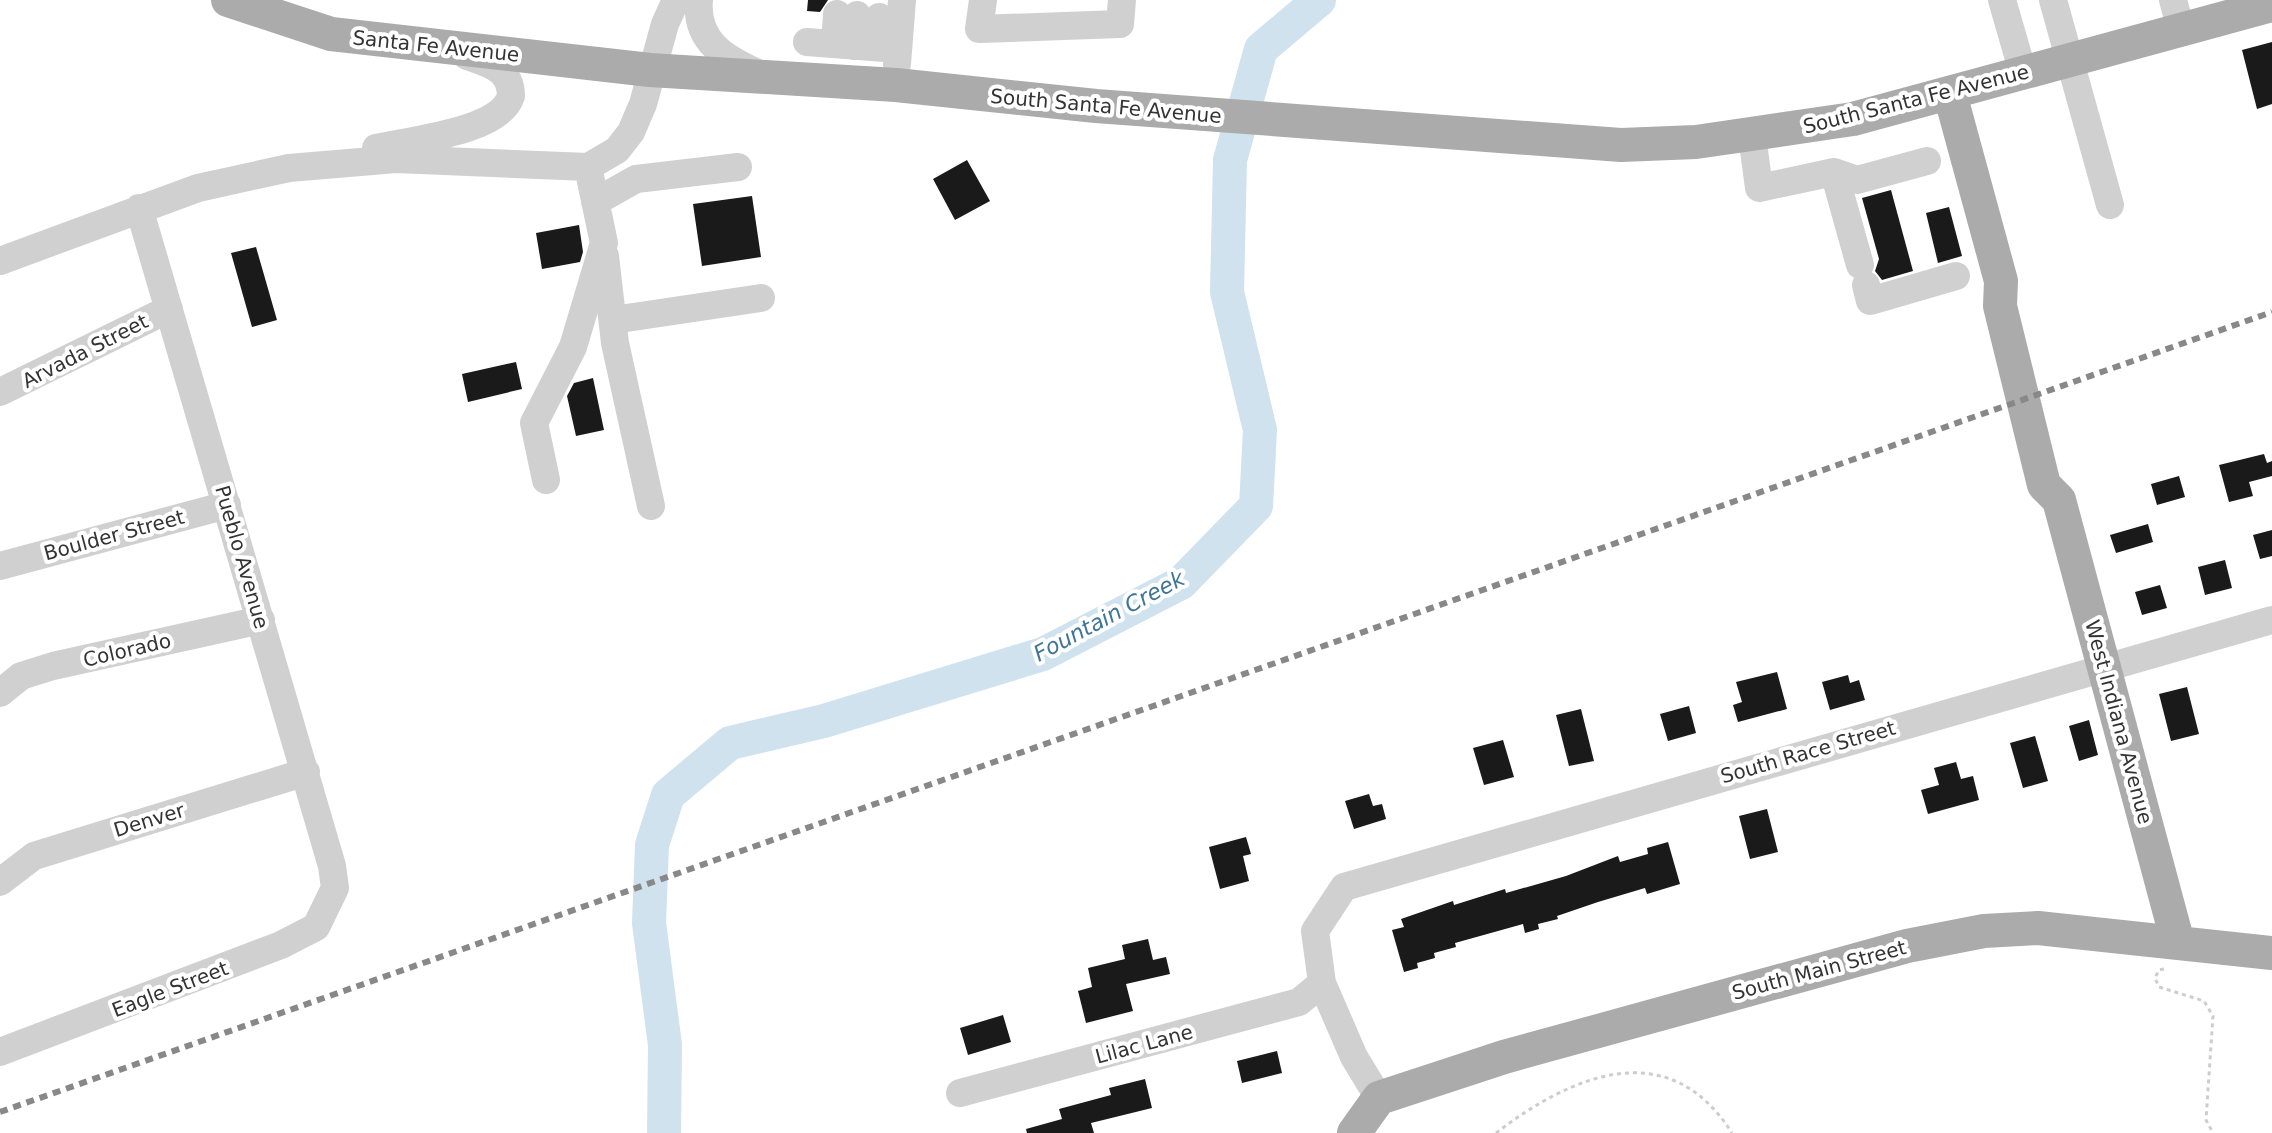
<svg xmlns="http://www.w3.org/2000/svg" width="2272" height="1133" font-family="'DejaVu Sans',sans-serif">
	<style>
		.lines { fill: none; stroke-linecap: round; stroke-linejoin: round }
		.river { stroke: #cfe2ee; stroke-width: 34 }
		.building { fill: #1a1a1a }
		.path { stroke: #cdcdcd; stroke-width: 3; stroke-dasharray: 4 4; stroke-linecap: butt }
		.minor { stroke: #d0d0d0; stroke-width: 28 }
		.major { stroke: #ababab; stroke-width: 34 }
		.rail { stroke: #888; stroke-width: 6; stroke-dasharray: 8 6; stroke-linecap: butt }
		.labels { text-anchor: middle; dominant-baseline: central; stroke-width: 8; stroke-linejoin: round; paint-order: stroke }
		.street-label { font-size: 20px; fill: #333; stroke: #fff }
		.water-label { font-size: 22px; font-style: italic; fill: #3f7597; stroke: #fff }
	</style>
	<rect width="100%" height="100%" fill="#fff"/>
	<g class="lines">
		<path class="river" d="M664 1133 665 1045 649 923 652 845 668 795 730 743 824 721 1043 654 1181 583 1256 506 1260 430 1227 292 1230 160 1261 49 1319 0"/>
	</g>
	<path class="building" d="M808 0H828L820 12 807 11Z
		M2272 42V104L2257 109 2242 50Z
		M967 160 990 201 955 220 933 179Z
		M1891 190 1913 271 1882 280 1875 271 1879 259 1862 198Z
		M752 196 761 257 702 266 693 204Z
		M1949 207 1962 256 1938 263 1926 213Z
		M579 225 583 252 580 262 542 269 536 233Z
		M256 247 277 320 252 327 231 253Z
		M516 362 522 389 468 402 462 374Z
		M593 378 604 430 576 436 567 396 574 383Z
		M2264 454 2267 463 2272 461V476L2249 482 2253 496 2229 502 2219 465Z
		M2179 476 2185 497 2157 505 2151 484Z
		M2148 524 2153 542 2116 553 2110 535Z
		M2272 530V556L2260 559 2253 535Z
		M2225 560 2232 588 2205 595 2198 567Z
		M2160 585 2167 608 2142 615 2135 592Z
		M1777 672 1787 709 1738 722 1733 705 1742 702 1736 682Z
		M1848 675 1850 683 1859 680 1865 700 1830 710 1822 682Z
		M2187 687 2199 734 2171 741 2159 694Z
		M1689 706 1696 733 1668 741 1660 714Z
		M1581 709 1594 761 1569 766 1556 715Z
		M2089 720 2098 755 2079 761 2069 726Z
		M2035 736 2048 781 2023 788 2010 743Z
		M1503 740 1514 777 1484 785 1473 748Z
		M1956 762 1961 779 1973 776 1979 800 1928 814 1921 790 1939 785 1934 768Z
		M1369 794 1373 806 1382 804 1386 819 1354 829 1345 801Z
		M1767 809 1778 852 1750 859 1739 816Z
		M1246 837 1251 854 1243 856 1249 881 1220 889 1209 847Z
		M1668 842 1680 884 1647 894 1645 888 1598 902 1557 916 1558 919 1538 924 1539 929 1525 933 1523 924 1455 943 1456 947 1434 953 1435 958 1417 963 1418 968 1404 972 1392 930 1404 927 1401 919 1453 901 1454 905 1505 889 1506 893 1566 876 1618 856 1620 862 1648 854 1647 848Z
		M1148 939 1153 960 1166 957 1170 974 1126 984 1133 1011 1086 1023 1078 991 1092 987 1088 968 1125 959 1122 945Z
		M1003 1015 1011 1042 968 1055 960 1028Z
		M1277 1051 1282 1073 1242 1083 1237 1061Z
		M1145 1079 1152 1108 1091 1123 1094 1133H1027L1026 1129 1062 1119 1059 1109 1111 1095 1109 1088Z"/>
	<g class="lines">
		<path class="path" d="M2164 969 2159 970 2155 978 2159 987 2204 1001 2213 1016 2206 1120 2213 1133
			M1496 1133C1573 1074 1669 1034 1732 1133"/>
		<path class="minor" d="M699 0C695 42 726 59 760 74
			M983 0 979 29 1120 24 1122 0
			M2002 0 2023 73
			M2053 0 2110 205
			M2173 0 2181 30
			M807 42 898 49
			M835 44 837 14
			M854 46 857 15
			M876 47 879 17
			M897 64 902 0
			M1752 135 1759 188 1834 172 1857 180 1927 161
			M376 148C410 140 500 132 511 96 511 69 490 64 467 56
			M1834 172 1860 265
			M595 202 636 179 738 167
			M605 256 615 343 651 506
			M0 261 198 188 289 168 396 159 588 167 617 150 631 132 643 104 665 24 676 0
			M1866 285 1870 301 1956 276
			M613 320 761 298
			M0 392 169 309
			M546 480 534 423 573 347 604 243 588 167
			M0 566 227 505
			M0 693 21 676 53 666 261 620
			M0 882 34 856 306 772
			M0 1052 281 945 316 927 335 888 332 866 139 208
			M960 1093 1299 1002 1322 983
			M1379 1098 1354 1057 1322 983 1315 931 1344 887 2272 620"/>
		<path class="major" d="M228 0 331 34 650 70 896 85 1096 106 1621 145 1696 142 1853 119 2272 5
			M1950 94 2001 281 2000 306 2044 485 2059 500 2178 943
			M1354 1133 1379 1098 1504 1057 1907 946 1984 931 2038 928 2272 953"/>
		<path class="rail" d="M0 1112 2272 312"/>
	</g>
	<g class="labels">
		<g class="street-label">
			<text transform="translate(436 46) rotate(6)">Santa Fe Avenue</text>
			<text transform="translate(1916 99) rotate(-14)">South Santa Fe Avenue</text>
			<text transform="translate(1106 106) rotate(5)">South Santa Fe Avenue</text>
			<text transform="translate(85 351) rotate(-27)">Arvada Street</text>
			<text transform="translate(114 535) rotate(-15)">Boulder Street</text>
			<text transform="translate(242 557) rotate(74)">Pueblo Avenue</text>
			<text transform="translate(127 650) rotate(-13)">Colorado</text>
			<text transform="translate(2119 722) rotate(75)">West Indiana Avenue</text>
			<text transform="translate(1808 752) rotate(-16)">South Race Street</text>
			<text transform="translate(149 820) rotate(-17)">Denver</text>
			<text transform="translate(1819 970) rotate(-15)">South Main Street</text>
			<text transform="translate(170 989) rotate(-21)">Eagle Street</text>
			<text transform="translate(1144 1044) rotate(-15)">Lilac Lane</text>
		</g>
		<g class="water-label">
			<text transform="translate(1109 616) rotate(-28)">Fountain Creek</text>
		</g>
	</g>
</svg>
